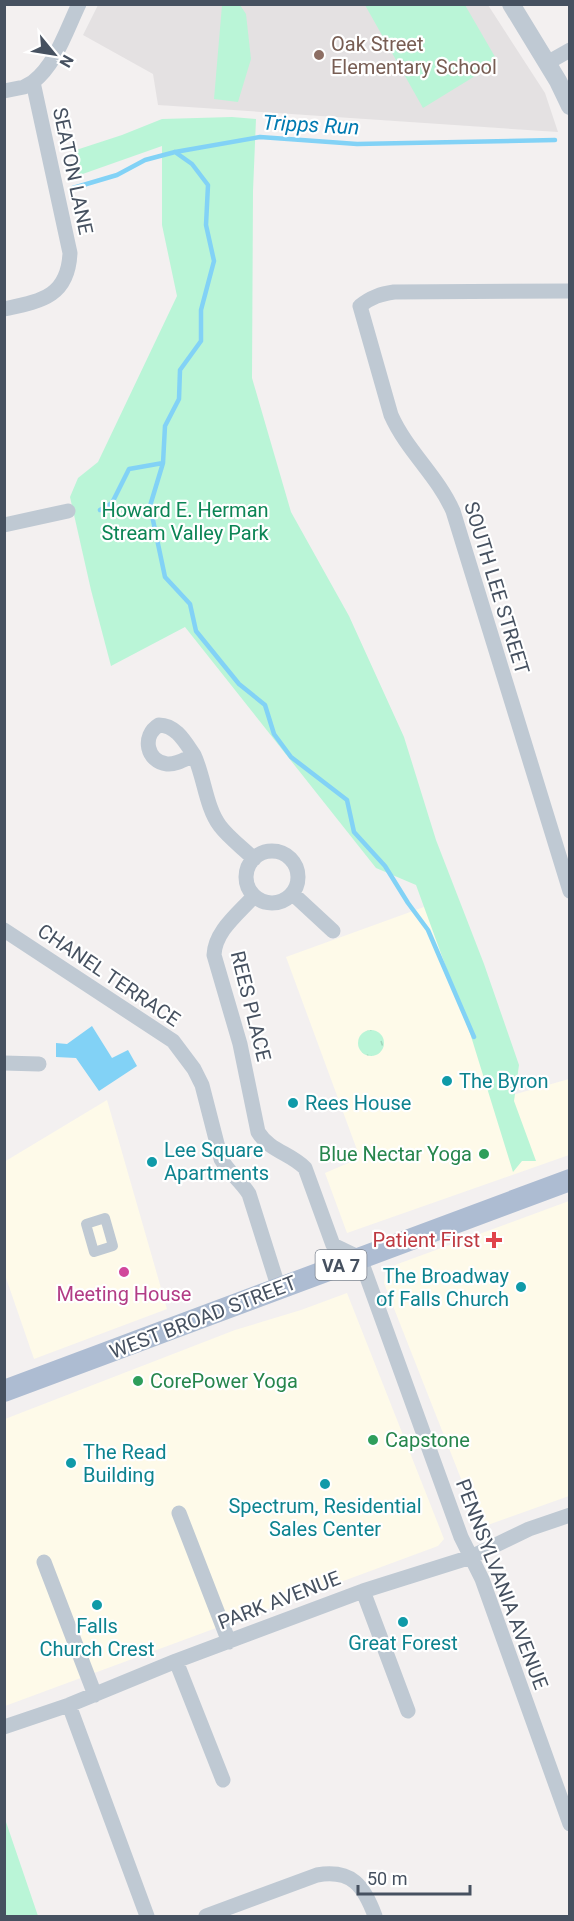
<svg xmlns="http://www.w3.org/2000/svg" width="574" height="1921" font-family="Roboto,sans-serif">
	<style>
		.commercial { fill: #fefae9 }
		.education { fill: #e4e1e2 }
		.grass { fill: url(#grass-tufts) }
		.park { fill: #baf5d7 }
		.water { fill: #82d2f6 }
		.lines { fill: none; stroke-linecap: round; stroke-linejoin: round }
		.stream { stroke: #82d2f6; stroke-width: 4.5 }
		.pedestrian { stroke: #bfc9d3; stroke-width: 10 }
		.minor { stroke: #bfc9d3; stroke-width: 15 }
		.tertiary { stroke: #bfc9d3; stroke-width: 18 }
		.primary { stroke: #adbcd2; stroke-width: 22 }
		.education-dot { fill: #8d6e63; stroke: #fff; stroke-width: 2 }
		.culture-dot { fill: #0f9aa8; stroke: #fff; stroke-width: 2 }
		.leisure-dot { fill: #2e9e5b; stroke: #fff; stroke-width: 2 }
		.health-dot { fill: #e0444e; stroke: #fff; stroke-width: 2 }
		.hotel-dot { fill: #d1479c; stroke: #fff; stroke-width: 2 }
		.labels { text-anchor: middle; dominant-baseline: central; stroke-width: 4.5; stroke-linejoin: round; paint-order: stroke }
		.shield { fill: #fff; stroke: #7e8590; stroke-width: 1.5 }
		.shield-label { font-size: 18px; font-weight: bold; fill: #465160 }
		.education-label { font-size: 20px; fill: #785e54; stroke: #fff; text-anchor: start }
		.street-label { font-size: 20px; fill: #465160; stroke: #fff }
		.park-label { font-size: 20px; fill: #0c8555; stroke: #fff }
		.culture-label { font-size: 20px; fill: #0d838f; stroke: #fff; text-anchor: start }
		.leisure-label { font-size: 20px; fill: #27864d; stroke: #fff; text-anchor: start }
		.health-label { font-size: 20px; fill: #be3a42; stroke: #fff; text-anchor: end }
		.hotel-label { font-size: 20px; fill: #b23c85; stroke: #fff }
		.water-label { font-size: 21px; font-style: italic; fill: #017ab1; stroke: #fff }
	</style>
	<defs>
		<pattern id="grass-tufts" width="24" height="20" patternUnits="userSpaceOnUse" patternTransform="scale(1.5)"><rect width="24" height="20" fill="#baf5d7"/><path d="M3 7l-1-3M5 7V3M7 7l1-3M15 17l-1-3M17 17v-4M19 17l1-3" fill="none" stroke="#a1d4bb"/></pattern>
	</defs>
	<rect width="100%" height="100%" fill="#f3f0f0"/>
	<path class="commercial" d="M435 903 502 1098 569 1079V1155L347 1233 325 1173 360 1158 286 957Z
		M107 1100 167 1309 34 1359 5 1275 4 1162Z
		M569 1201V1496L485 1526 478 1522 384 1283 385 1275 391 1271 395 1265Z
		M347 1293 444 1539 438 1546 5 1706V1419L235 1330 301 1310Z"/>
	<path class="education" d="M98 5H488L545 93 558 132 158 105 153 74 83 35Z"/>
	<path class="grass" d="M358 1043a13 13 0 1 1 26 0a13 13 0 1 1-26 0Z"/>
	<path class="park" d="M222 5H240L246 14 251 59 238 102 214 99Z
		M365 5H465L498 62 423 108Z
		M232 117 256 119 253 191 252 378 291 512 349 616 404 737 436 840 484 964 519 1065 514 1101 536 1161H522L513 1172 470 1033 416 885 376 868 185 627 111 666 91 590 70 497 78 478 98 462 177 296 162 225V146L77 176 73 151 122 135 162 119Z
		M4 1819H5L38 1916H5Z"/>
	<path class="water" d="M92 1026 112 1058 128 1050 137 1066 99 1091 76 1058 56 1057V1043L67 1044Z"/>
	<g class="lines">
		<path class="stream" d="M175 152 192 164 208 185 206 225 214 261 201 310V341L180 370 179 399 165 426 163 463 150 506 165 577 190 604 196 631 239 684 265 705 274 734 291 757 347 800 354 832 385 866 408 903 428 930 474 1037
			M73 188 117 175 145 160 175 152 260 137 357 144 555 140
			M100 510 112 503 129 469 163 463"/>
		<path class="pedestrian" d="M105 1218 113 1246 94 1252 86 1224Z"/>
		<path class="minor" d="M547 63 570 50
			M4 91 24 87 33 82
			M570 291 394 292C381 294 371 297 360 306L391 415C407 451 437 475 453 511L570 891
			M4 309C41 301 68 297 70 253L33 82C56 64 66 31 79 4
			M4 525 68 511
			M159 725C176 725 185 742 194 755 185 759 176 765 167 764 147 762 141 736 159 725Z
			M194 755C204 776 206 808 220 826 229 838 243 848 254 859
			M246 877a26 26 0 1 1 52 0a26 26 0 1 1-52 0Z
			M293 894 333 931
			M254 896C238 914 215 931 214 955L240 1044 258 1132C270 1151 290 1153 305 1168L333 1245 360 1258 461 1537 482 1579 570 1824
			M4 930 173 1041 194 1069 202 1085 221 1159C229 1173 241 1181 249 1194L279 1289
			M4 1063 39 1064
			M179 1513 229 1642
			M44 1562 95 1695
			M363 1591 408 1711
			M176 1661 223 1780
			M69 1705 147 1916
			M4 1727 69 1705 176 1661 363 1591 471 1557 529 1529 570 1515
			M206 1916 317 1875C352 1869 364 1886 375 1916"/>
		<path class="tertiary" d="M511 4 558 81 570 106"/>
		<path class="primary" d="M4 1391 570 1180"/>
	</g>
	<circle class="education-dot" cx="319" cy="55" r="6"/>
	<g class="culture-dot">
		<circle cx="447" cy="1081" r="6"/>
		<circle cx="293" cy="1103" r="6"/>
		<circle cx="152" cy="1162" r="6"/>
		<circle cx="521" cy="1287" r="6"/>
		<circle cx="71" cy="1463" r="6"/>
		<circle cx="325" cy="1484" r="6"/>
		<circle cx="97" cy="1605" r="6"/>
		<circle cx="403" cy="1622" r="6"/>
	</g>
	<g class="leisure-dot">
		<circle cx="484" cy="1154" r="6"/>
		<circle cx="138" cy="1381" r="6"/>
		<circle cx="373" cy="1440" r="6"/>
	</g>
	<path class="health-dot" d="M491 1231h6v6h6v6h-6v6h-6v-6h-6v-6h6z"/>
	<circle class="hotel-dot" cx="124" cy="1272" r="6"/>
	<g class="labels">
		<rect class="shield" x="315.5" y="1250" width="51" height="30" rx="4.5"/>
		<g class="shield-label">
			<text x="341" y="1265">VA 7</text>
		</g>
		<g class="education-label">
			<text x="331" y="44">Oak Street<tspan x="331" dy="23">Elementary School</tspan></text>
		</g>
		<g class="street-label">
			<text transform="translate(73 171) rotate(78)">SEATON LANE</text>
			<text transform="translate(497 588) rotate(73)">SOUTH LEE STREET</text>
			<text transform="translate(109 975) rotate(34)">CHANEL TERRACE</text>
			<text transform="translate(251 1006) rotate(76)">REES PLACE</text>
			<text transform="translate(203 1317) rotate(-21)">WEST BROAD STREET</text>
			<text transform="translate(502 1584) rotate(69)">PENNSYLVANIA AVENUE</text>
			<text transform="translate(279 1600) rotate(-21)">PARK AVENUE</text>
		</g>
		<g class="park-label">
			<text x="185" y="510">Howard E. Herman<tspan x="185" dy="23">Stream Valley Park</tspan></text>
		</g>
		<g class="culture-label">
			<text x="459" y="1081">The Byron</text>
			<text x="305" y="1103">Rees House</text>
			<text x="164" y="1150">Lee Square<tspan x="164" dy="23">Apartments</tspan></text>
			<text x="509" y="1276" text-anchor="end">The Broadway<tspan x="509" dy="23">of Falls Church</tspan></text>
			<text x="83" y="1452">The Read<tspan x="83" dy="23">Building</tspan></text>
			<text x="325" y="1506" text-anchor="middle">Spectrum, Residential<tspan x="325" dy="23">Sales Center</tspan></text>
			<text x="97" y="1626" text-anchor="middle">Falls<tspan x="97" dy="23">Church Crest</tspan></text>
			<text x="403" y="1643" text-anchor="middle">Great Forest</text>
		</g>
		<g class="leisure-label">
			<text x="472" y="1154" text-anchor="end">Blue Nectar Yoga</text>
			<text x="150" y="1381">CorePower Yoga</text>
			<text x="385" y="1440">Capstone</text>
		</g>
		<g class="health-label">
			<text x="480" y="1240">Patient First</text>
		</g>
		<g class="hotel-label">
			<text x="124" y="1294">Meeting House</text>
		</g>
		<g class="water-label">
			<text transform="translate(311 125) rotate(3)">Tripps Run</text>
		</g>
	</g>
	<rect width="574" height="1921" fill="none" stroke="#465160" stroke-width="12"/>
	<g transform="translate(54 54) rotate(120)" stroke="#ffffff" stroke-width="4.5" paint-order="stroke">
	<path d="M0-4.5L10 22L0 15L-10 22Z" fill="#465160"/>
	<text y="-9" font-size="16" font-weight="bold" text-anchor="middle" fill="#465160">N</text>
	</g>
	<path d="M358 1885v9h112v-9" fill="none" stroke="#465160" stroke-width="3"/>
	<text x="367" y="1885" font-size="18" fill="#465160" stroke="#ffffff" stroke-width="4.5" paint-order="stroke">50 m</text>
</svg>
